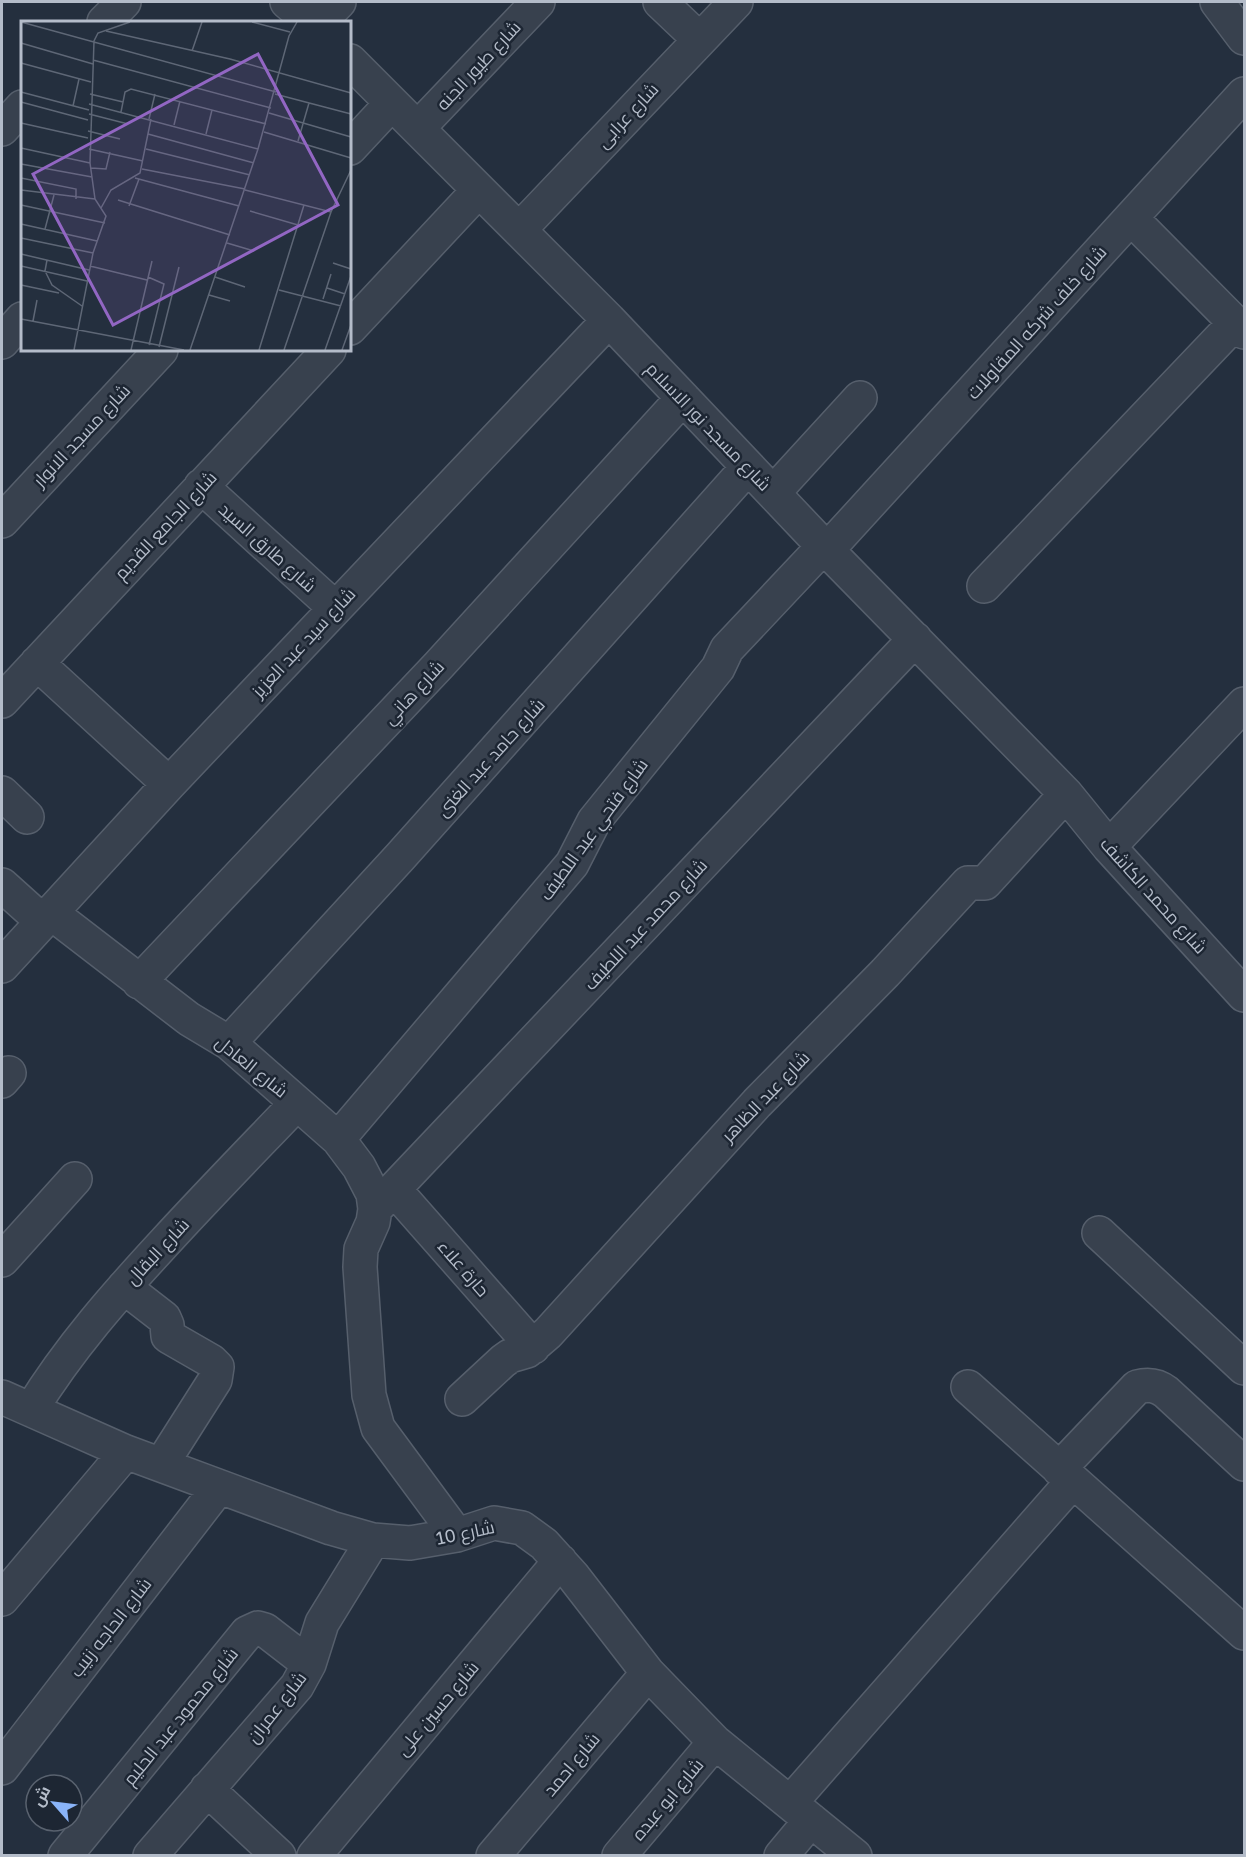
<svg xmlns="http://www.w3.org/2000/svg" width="1246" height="1857" font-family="'Golos Text',Cairo,sans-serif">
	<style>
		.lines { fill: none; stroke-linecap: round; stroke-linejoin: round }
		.minor-casing { stroke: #565f6c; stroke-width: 36 }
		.minor { stroke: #38414e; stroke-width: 33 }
		.labels { text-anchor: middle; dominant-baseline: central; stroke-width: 5; stroke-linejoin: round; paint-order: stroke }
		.street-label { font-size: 18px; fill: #b4bcc9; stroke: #1d2633 }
		.inset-road { fill: none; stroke: #5e6776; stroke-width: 1.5 }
		.view { fill: #9266c3; fill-opacity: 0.15; stroke: #9266c3; stroke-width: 3 }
		.inset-edge { fill: none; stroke: #b4bcc9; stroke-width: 3 }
	</style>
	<rect width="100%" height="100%" fill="#242f3e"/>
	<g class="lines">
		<defs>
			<path id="minor" d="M287 2 311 22
				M660 2 699 39
				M1217 2 1244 38
				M104 22 124 2
				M319 22 339 2
				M350 61 609 320 827 550 1066 794 1109 847 1244 995
				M418 128 538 2
				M2 129 22 107
				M350 148 392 103
				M1131 218 1244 332
				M519 230 736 2
				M350 328 479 190
				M2 342 22 319
				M201 486 335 608
				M773 493 860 398
				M2 521 161 350
				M827 550 1244 94
				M984 586 1235 323
				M37 663 169 784
				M2 701 329 350
				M2 793 27 817
				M1109 847 1244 704
				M2 885 42 921
				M50 912 189 1019 229 1043 338 1139 359 1167 373 1194 375 1209 373 1222 361 1249 360 1267 369 1395 378 1428 457 1535
				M2 966 169 784 609 320
				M139 982 438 666 683 398
				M229 1043 400 857 748 467
				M2 1081 9 1073
				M338 1139 572 864 594 821 718 668 727 649 824 546
				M394 1189 533 1347
				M375 1209 915 639
				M1099 1233 1244 1368
				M2 1260 75 1179
				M124 1287 164 1318 167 1325 168 1336 171 1338 211 1361 217 1367 215 1380 161 1465
				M968 1387 1244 1633
				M2 1397 126 1452 331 1528 373 1540 410 1543 457 1535 494 1523 522 1528 544 1544 573 1576 648 1673 715 1742 855 1856
				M462 1399 503 1361 510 1356 527 1351 548 1333 757 1103 885 973 968 883H985L1066 794
				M31 1410C69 1348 116 1295 165 1242 208 1195 253 1149 297 1103
				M1059 1469 1137 1387C1148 1384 1157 1385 1166 1392L1244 1464
				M2 1599 126 1452
				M2 1768 219 1487
				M207 1789 279 1856
				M790 1803 1073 1481
				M65 1856 247 1633 258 1628 265 1630 309 1664
				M150 1856 297 1686 309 1664 322 1623 373 1540
				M314 1856 560 1561
				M493 1856 648 1673
				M619 1856 715 1742
				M781 1856 811 1820"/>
		</defs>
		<use href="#minor" class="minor-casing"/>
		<use href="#minor" class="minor"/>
	</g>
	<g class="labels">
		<g class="street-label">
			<text transform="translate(478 65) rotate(-47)">شارع طيور الجنه</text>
			<text transform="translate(627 115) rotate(-47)">شارع عرابى</text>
			<text transform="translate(1036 322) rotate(-48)">شارع خلف شركه المقاولات</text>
			<text transform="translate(709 426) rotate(46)">شارع مسجد نور الاسلام</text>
			<text transform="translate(81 435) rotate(-47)">شارع مسجد الانوار</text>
			<text transform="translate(165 525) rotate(-47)">شارع الجامع القديم</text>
			<text transform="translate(268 547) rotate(42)">شارع طارق السيد</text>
			<text transform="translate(303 642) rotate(-47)">شارع سيد عبد العزيز</text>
			<text transform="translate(413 692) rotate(-47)">شارع هاني</text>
			<text transform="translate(490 757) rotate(-48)">شارع حامد عبد الغنى</text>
			<text transform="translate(593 829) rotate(-54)">شارع فتحي عبد اللطيف</text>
			<text transform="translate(1154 895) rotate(48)">شارع محمد الكاشف</text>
			<text transform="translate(645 924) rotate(-47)">شارع محمد عبد اللطيف</text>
			<text transform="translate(252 1066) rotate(39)">شارع العادل</text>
			<text transform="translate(765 1096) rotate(-46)">شارع عبد الظاهر</text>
			<text transform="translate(157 1251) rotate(-47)">شارع البقال</text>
			<text transform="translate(464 1268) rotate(49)">حارة علاء</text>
			<text transform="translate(465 1532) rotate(-12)">شارع 10</text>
			<text transform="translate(110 1627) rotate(-52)">شارع الحاجه زنيب</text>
			<text transform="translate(276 1707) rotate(-52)">شارع عمران</text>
			<text transform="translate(437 1708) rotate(-50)">شارع حسين على</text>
			<text transform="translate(180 1716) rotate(-51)">شارع محمود عبد الحليم</text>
			<text transform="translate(571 1764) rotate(-50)">شارع احمد</text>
			<text transform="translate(667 1799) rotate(-50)">شارع ابو عبده</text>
		</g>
	</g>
	<g transform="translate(21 21)">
		<rect width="330" height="330" fill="#242f3e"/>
		<path class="inset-road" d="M0 1 255 71M231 1 269 11M85 10 209 38 330 72M0 22 72 43M171 30 181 1M72 39 250 87M0 42 70 61M0 71 68 89M69 73 102 81M254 73 330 93M0 81 67 99M68 83 237 128M52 85 58 58M100 91 104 71 110 68 245 103M248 92 330 116M68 93 107 103M128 98 134 73M0 102 67 117M153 104 159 80M67 110 99 118M243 111 330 137M127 113 233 142M185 113 191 89M277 120 288 82M0 127 69 142M68 128 122 140M125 128 229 154M0 143 71 156M70 147 85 148 89 131M121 148 224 168M0 157 55 168V178M114 157 218 185M0 169 74 178M224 169 310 191M97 179 209 214M0 184 84 202M108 185 118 158M80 187 90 169 119 152 130 98M229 190 277 204M0 203 76 220M24 208 33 174M0 217 72 232M206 222 233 230M0 233 68 249M26 239 24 250 31 264 61 285M312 242 330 248M0 245 66 260M69 245 126 259M127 256 143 263 128 324M194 256 224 266M0 264 38 272M306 267 324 273M258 269 320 285M188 274 209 280M302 278 310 253M0 298 163 329M12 300 16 279M138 326 158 246M53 329 72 232 85 195 74 178 69 142 73 20 77 12 109 1M110 329 131 240M169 329 237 128 268 15 276 1M238 329 283 184M263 329 310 191 330 149M304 329 330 255M321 329 330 304"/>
		<path class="view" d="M237 33 317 184 92 304 12 153Z"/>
		<rect width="330" height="330" class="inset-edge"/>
	</g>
	<rect width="1246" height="1857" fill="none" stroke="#b4bcc9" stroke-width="6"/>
	<g transform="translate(54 1803) rotate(298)"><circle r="28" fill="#1d2633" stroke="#59626f" stroke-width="1.5"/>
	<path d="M0-4.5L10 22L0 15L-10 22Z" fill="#8ab4f8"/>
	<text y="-9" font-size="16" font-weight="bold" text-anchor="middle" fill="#b4bcc9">ش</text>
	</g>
</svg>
